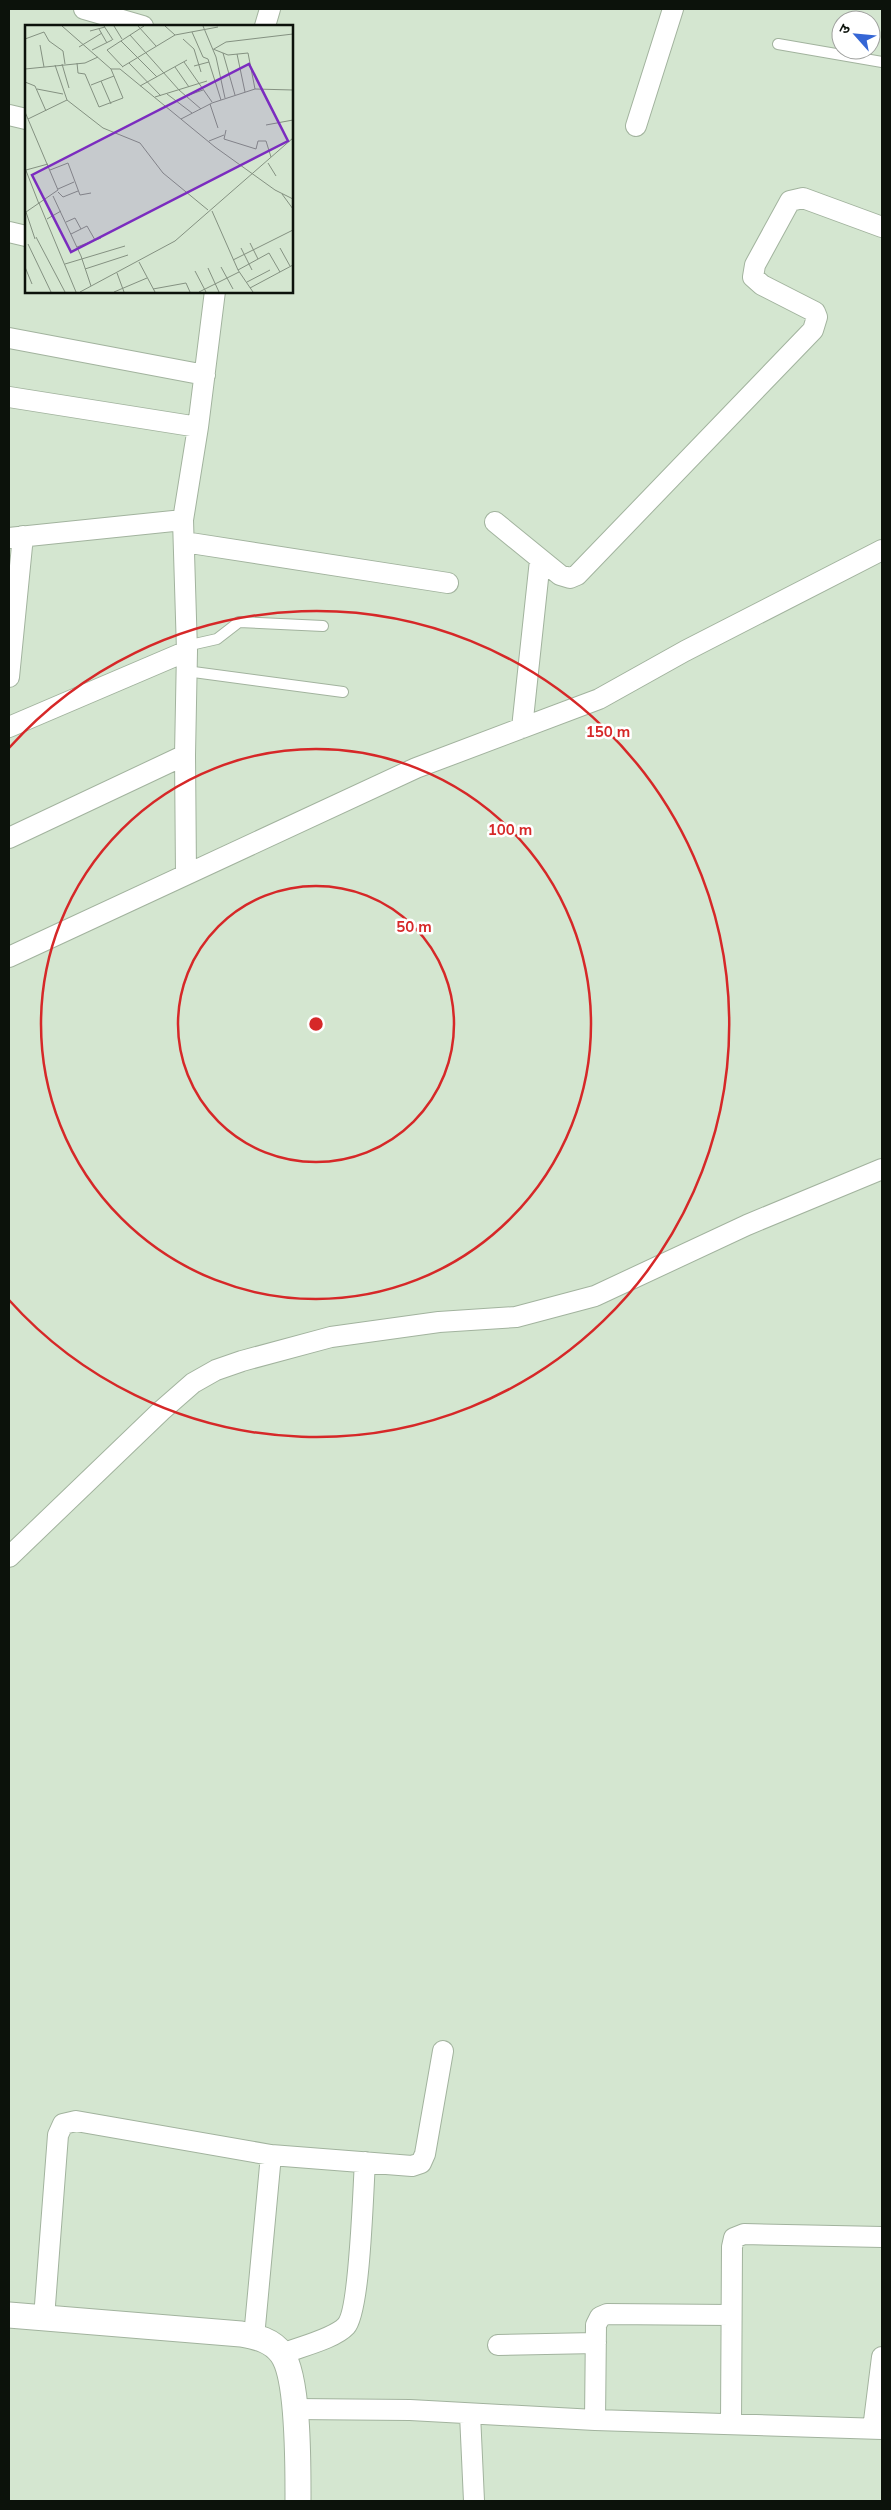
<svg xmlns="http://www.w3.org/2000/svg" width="891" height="2510" font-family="Mulish,'Noto Sans Devanagari',sans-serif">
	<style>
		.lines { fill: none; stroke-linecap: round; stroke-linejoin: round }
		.service-casing { stroke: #a2b39e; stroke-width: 12 }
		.minor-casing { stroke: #a2b39e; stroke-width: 22 }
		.tertiary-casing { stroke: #a2b39e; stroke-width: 27 }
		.service { stroke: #fff; stroke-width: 10 }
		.minor { stroke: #fff; stroke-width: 20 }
		.tertiary { stroke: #fff; stroke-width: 25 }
		.ring { fill: none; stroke: #d62828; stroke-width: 2.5 }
		.inset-road { fill: none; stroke: #849181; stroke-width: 1 }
		.view { fill: #7b2cbf; fill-opacity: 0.15; stroke: #7b2cbf; stroke-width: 2.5 }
		.inset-edge { fill: none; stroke: #0c120b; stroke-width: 2.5 }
		.centre { fill: #d62828; stroke: #fff; stroke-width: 2.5 }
		.ring-label { font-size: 15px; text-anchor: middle; font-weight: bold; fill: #d62828; stroke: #fff; stroke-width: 5; stroke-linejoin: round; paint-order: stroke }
	</style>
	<rect width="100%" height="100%" fill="#d4e6d0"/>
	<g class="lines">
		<defs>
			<path id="service" d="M778 44 882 62
				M186 646 217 639 239 622 323 626
				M186 671 343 692"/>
			<path id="minor" d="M84 9 143 26
				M265 26 270 9
				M9 115 26 119
				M636 126 673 9
				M9 232 26 236
				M9 338 205 375
				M9 397 198 427
				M495 522 560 575 570 578 577 575 813 330 817 317 815 312 762 285 753 277 755 265 790 201 803 198 882 227
				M9 538 183 520
				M184 542 448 583
				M9 677 23 536
				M9 727 187 651
				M522 728 540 560
				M9 838 185 755
				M186 874 185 755 187 651 183 520 198 427 215 291
				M9 957 416 768 599 699 685 651 882 550
				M9 1557 161 1411 193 1383 216 1370 242 1361 331 1337 439 1322 516 1317 595 1296 747 1225 882 1169
				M44 2318 58 2135 63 2124 76 2121 271 2155 412 2166 421 2163 425 2154 443 2051
				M254 2337 271 2155
				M498 2345 596 2343
				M282 2354C299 2347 334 2339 346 2326 360 2311 363 2190 365 2162
				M294 2409 410 2410 595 2420 882 2429
				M470 2414 474 2501
				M595 2420 596 2325 600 2317 607 2314 730 2315
				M731 2424 732 2247 734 2238 744 2234 882 2237
				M873 2429 882 2357"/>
			<path id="tertiary" d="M9 2315 241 2334C257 2337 272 2340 282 2354 299 2378 298 2469 298 2501"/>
		</defs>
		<use href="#service" class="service-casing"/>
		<use href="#minor" class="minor-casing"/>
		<use href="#tertiary" class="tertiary-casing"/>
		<use href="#service" class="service"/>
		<use href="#minor" class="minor"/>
		<use href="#tertiary" class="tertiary"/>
	</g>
	<g class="ring">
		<circle cx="316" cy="1024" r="138"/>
		<circle cx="316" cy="1024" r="275"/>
		<path d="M9 748A413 413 0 1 1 9 1300"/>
	</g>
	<g transform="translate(25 25)">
		<rect width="268" height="268" fill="#d4e6d0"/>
		<path class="inset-road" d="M37 1 86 44 98 73 74 82 60 49 53 48 52 38M79 1 88 15M89 1 97 14M113 1 131 21M140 1 150 10 193 2M178 1 191 32 200 73M74 4 82 18M65 6 80 2M167 7 178 32 183 34 196 75M105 10 154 65 176 84M0 14 19 7 24 16 38 26 40 39M158 14 169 24 176 47M96 16 132 52M15 20 19 42M54 22 77 8M188 24 203 30 223 28 230 64M189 24 201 17 268 9M67 25 87 15M198 28 210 70M212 29 220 67M159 37 187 77M104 38 136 71M37 39 44 63M30 40 42 75 78 103 115 118 138 148 183 185M169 41 184 37M97 42 150 10M98 42 82 25 119 1M150 42 164 62M0 44 60 38 73 32M86 44H95L190 122 250 165 268 174M76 56 86 79M0 57 10 61 21 86M66 60 89 51M115 61 162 35M12 64 38 69M142 69 167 88M161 71 178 65M130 72 182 56M185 79 193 103M0 87 33 165 1 187 10 214M3 94 42 75M156 94 187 78 230 64 268 65M241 100 268 95M201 105 199 114 231 124 233 116H241L246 132M184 116 199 110M243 138 251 151M0 143 14 179M1 145 23 139M25 145 43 138 55 170 66 168M33 164 49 157M33 167 38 172 53 166M257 169 268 184M28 171 56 231 66 261M14 178 51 267M187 186 213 245 228 267M22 194 36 186M41 197 50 193 56 204M46 209 62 201 70 215M11 212 40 267M225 218 233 234M3 219 26 267M52 222 76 213M216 223 227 245M255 223 265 241M208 235 268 205M114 237 130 267M40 239 100 221M0 242 7 259M196 242 208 264M183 243 194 267M60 244 103 230M213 245 244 228 255 247M170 246 181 267M92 248 99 267M222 257 245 245M225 263 268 240M128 264 161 258 165 267M55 267 150 216 268 113M89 267 122 253M174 267 214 247"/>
		<path class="view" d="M224 39 263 116 46 227 7 150Z"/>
		<rect width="268" height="268" class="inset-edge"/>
	</g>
	<circle cx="316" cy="1024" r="8" class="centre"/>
	<g class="ring-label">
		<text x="608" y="737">150 m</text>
		<text x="510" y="835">100 m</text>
		<text x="414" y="932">50 m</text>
	</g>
	<rect width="891" height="2510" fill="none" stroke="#0c120b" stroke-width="20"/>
	<g transform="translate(856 35) rotate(297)"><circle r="24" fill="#ffffff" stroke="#9ea09d"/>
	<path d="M0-4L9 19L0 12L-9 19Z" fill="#3566d5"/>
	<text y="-8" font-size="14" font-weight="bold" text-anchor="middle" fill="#0c120b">उ</text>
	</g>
</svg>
